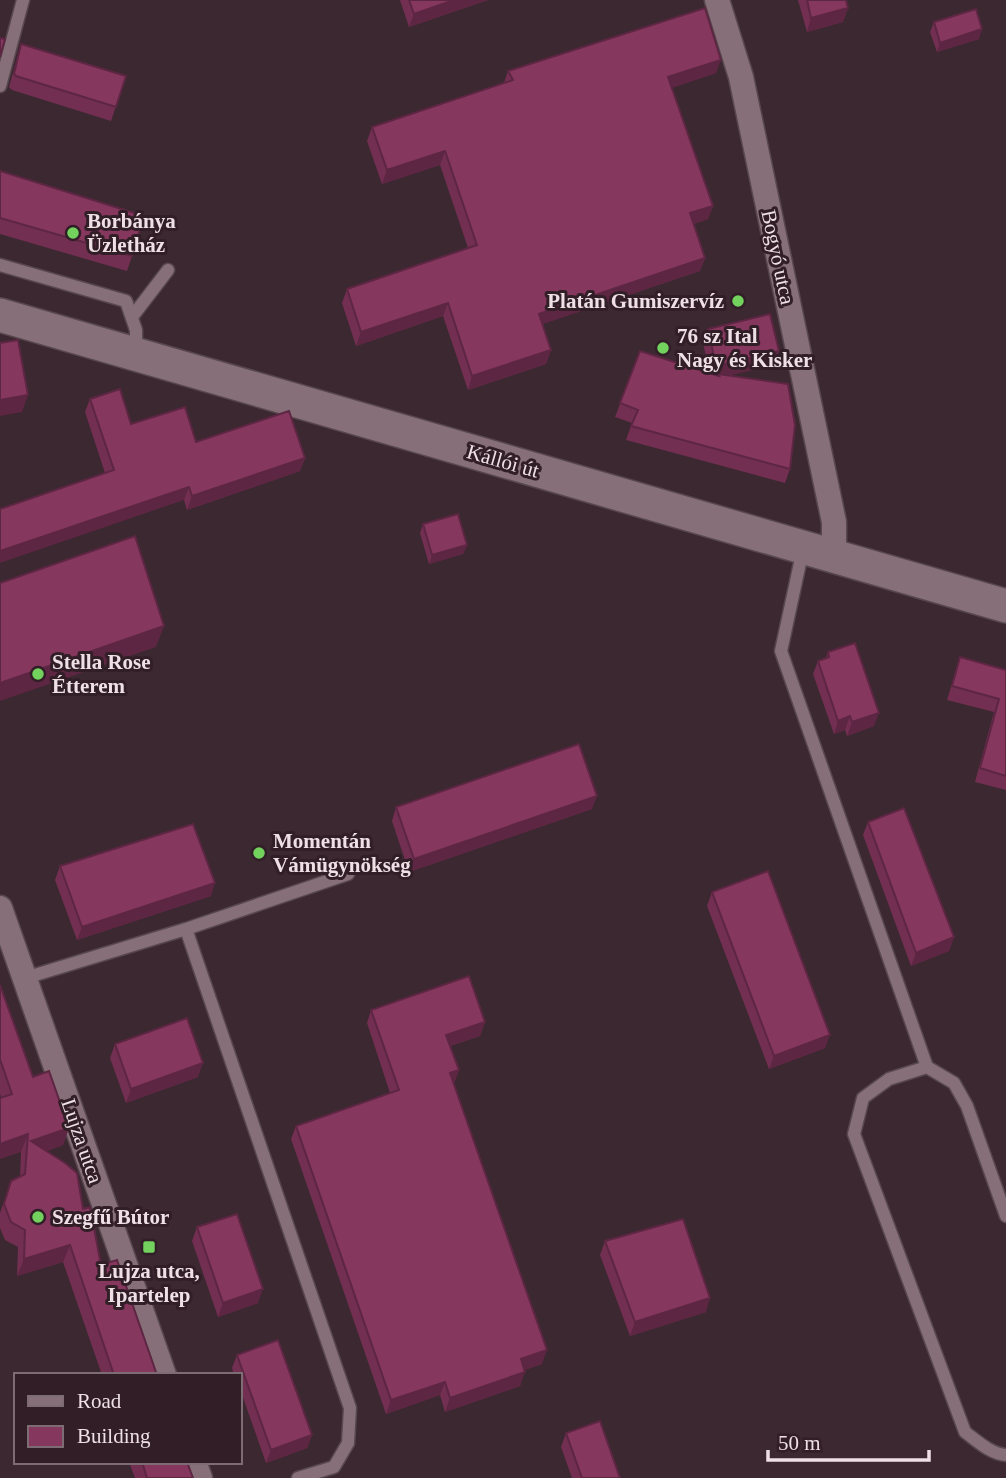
<svg xmlns="http://www.w3.org/2000/svg" width="1006" height="1478" font-family="'Times New Roman',serif">
	<style>
		.lines { fill: none; stroke-linecap: round; stroke-linejoin: round }
		.service-casing { stroke: #57474e; stroke-width: 15 }
		.minor-casing { stroke: #57474e; stroke-width: 27 }
		.secondary-casing { stroke: #57474e; stroke-width: 36 }
		.service { stroke: #866f78; stroke-width: 12 }
		.minor { stroke: #866f78; stroke-width: 24 }
		.secondary { stroke: #866f78; stroke-width: 33 }
		.wall { fill: #722f51 }
		.shaded-wall { fill: #5d2642 }
		.building { fill: #85375e; stroke: #5d2642; stroke-width: 2 }
		.poi-dot { fill: #72d25d; stroke: #311e27; stroke-width: 2.5 }
		.labels { text-anchor: middle; dominant-baseline: central; stroke-width: 6; stroke-linejoin: round; paint-order: stroke }
		.poi-label { font-size: 21px; font-weight: bold; fill: #eee0e5; stroke: #311e27; text-anchor: start }
		.street-label { font-size: 21px; fill: #eee0e5; stroke: #311e27 }
	</style>
	<rect width="100%" height="100%" fill="#3c2831"/>
	<g class="lines">
		<defs>
			<path id="service" d="M0 86 23 0
				M0 265 126 301 136 330V351
				M132 317 168 270
				M803 549 781 651 927 1067 954 1083 967 1106 1006 1216
				M186 929 350 1408 348 1443 334 1467 298 1478
				M25 978 186 929 348 874
				M927 1067 889 1079 863 1098 854 1134 965 1432C977 1441 991 1454 1006 1455"/>
			<path id="minor" d="M717 0 741 77 834 522V557
				M0 908 164 1375
				M194 1462 200 1478"/>
			<path id="secondary" d="M0 315 1006 606"/>
		</defs>
		<use href="#service" class="service-casing"/>
		<use href="#minor" class="minor-casing"/>
		<use href="#secondary" class="secondary-casing"/>
		<use href="#service" class="service"/>
		<use href="#minor" class="minor"/>
		<use href="#secondary" class="secondary"/>
	</g>
	<path class="wall" d="M400 0H488L409 27Z
		M798 0H846L848 8 843 22 807 32Z
		M934 22 979 39 937 52 930 32Z
		M21 44 126 76 111 121 12 90 9 87Z
		M508 71 716 73 671 88 713 206 708 219 694 224 705 258 700 271 542 324 551 350 546 364 468 390 443 316 356 346 342 303 347 289 468 248 440 165 382 184 367 141 372 127 504 83Z
		M0 171 132 256 127 271 0 234Z
		M708 329 774 365 730 375 790 469 785 483 626 440 632 423 615 417 640 351 710 374 703 343Z
		M90 399 131 424 196 442 305 458 300 471 187 510 184 500 105 473 85 412Z
		M423 524 467 545 463 554 429 564 420 533Z
		M828 652 874 726 847 736 845 730 834 734 813 674 818 661 826 658Z
		M960 657 1006 670V790L975 782 994 712 947 700Z
		M396 807 592 809 409 872 392 821Z
		M868 822 954 937 949 951 911 966 863 835Z
		M60 866 211 896 77 940 55 880Z
		M712 892 825 1048 769 1069 707 906Z
		M0 985 33 1077 69 1128 63 1145 47 1151 83 1209 101 1265 157 1375H102L63 1262 17 1276 18 1247 5 1240 0 1228V1213L11 1181 20 1177 21 1152 0 1094Z
		M371 1010 485 1022 480 1036 450 1046 459 1070 454 1083 542 1364 524 1370 520 1386 445 1412 440 1395 386 1414 291 1139 296 1126 390 1093 367 1023Z
		M115 1044 198 1077 126 1103 110 1058Z
		M197 1227 258 1303 218 1317 192 1241Z
		M605 1241 706 1312 630 1336 600 1255Z
		M237 1355 312 1435 307 1448 266 1463 240 1389V1375H234L232 1368Z
		M566 1433 620 1478H572L561 1447Z
		M129 1462H187L193 1478H135Z"/>
	<path class="shaded-wall" d="M454 0H488L409 27 414 14Z
		M848 8 843 22 807 32 811 18Z
		M982 29 979 39 937 52 940 43Z
		M721 60 716 73 663 91 668 77Z
		M445 151 440 165 382 184 387 170Z
		M713 206 708 219 685 227 690 213Z
		M705 258 700 271 534 327 539 314Z
		M448 303 443 316 356 346 361 332Z
		M551 350 546 364 468 390 472 376Z
		M779 351 774 365 718 378V374L716 379 711 380 716 366Z
		M28 395 22 412 0 416V400Z
		M305 458 300 471 187 510 192 496Z
		M189 487 184 500 0 563V551Z
		M467 545 463 554 429 564 432 555Z
		M164 626 156 647 0 701V683Z
		M879 713 874 726 847 736 852 722Z
		M850 716 845 730 834 734 838 721Z
		M597 796 592 809 409 872 414 859Z
		M215 883 211 896 77 940 82 927Z
		M954 937 949 951 911 966 916 953Z
		M485 1022 480 1036 441 1049 446 1035Z
		M830 1035 825 1048 769 1069 774 1056Z
		M203 1063 198 1077 126 1103 131 1089Z
		M459 1070 454 1084 450 1073Z
		M69 1128 63 1145 26 1158 31 1141Z
		M28 1134 21 1152 0 1159V1144Z
		M70 1245 63 1262 17 1276 24 1259Z
		M263 1289 258 1303 218 1317 223 1303Z
		M710 1298 706 1312 630 1336 635 1322Z
		M547 1350 542 1364 516 1373 521 1359Z
		M525 1372 520 1386 445 1412 450 1398Z
		M445 1382 440 1395 386 1414 391 1400Z
		M312 1435 307 1448 266 1463 271 1450Z"/>
	<path class="building" d="M409 0H454L414 14Z
		M807 0H846L848 8 811 18Z
		M705 8 721 60 668 77 713 206 690 213 705 258 539 314 551 350 472 376 448 303 361 332 347 289 477 245 445 151 387 170 372 127 513 80 508 71Z
		M976 9 982 29 940 43 934 22Z
		M0 38 5 39 0 57Z
		M21 44 126 76 116 107 16 76 14 74Z
		M0 171 144 216 132 256 0 218Z
		M770 314 779 351 716 366 708 329Z
		M18 340 28 395 0 400V343Z
		M640 351 719 376 718 374 788 384 795 425 790 469 631 426 638 410 620 403Z
		M120 389 131 424 185 407 196 442 289 411 305 458 192 496 189 487 0 551V509L114 470 90 399Z
		M458 514 467 545 432 555 423 524Z
		M135 536 164 626 0 683V583Z
		M855 643 879 713 852 722 850 716 838 721 818 661 829 657 828 652Z
		M960 657 1006 670V776L980 768 999 699 952 686Z
		M579 744 597 796 414 859 396 807Z
		M904 808 954 937 916 953 868 822Z
		M193 824 215 883 82 927 60 866Z
		M768 871 830 1035 774 1056 712 892Z
		M469 976 485 1022 446 1035 459 1070 450 1073 547 1350 521 1359 525 1372 450 1398 445 1382 391 1400 296 1126 399 1090 371 1010Z
		M0 985 33 1077 49 1071 69 1128 31 1141 65 1163 77 1173 83 1209 90 1207 101 1265 117 1260 157 1375H114L70 1245 24 1259 25 1230 11 1222 4 1204 11 1181 25 1174 28 1134 0 1144V1098L12 1094 1 1062 0 1063Z
		M187 1018 203 1063 131 1089 115 1044Z
		M237 1214 263 1289 223 1303 197 1227Z
		M683 1219 710 1298 635 1322 605 1241Z
		M278 1340 312 1435 271 1450 237 1355Z
		M600 1421 620 1478H582L566 1433Z
		M142 1462H187L193 1478H147Z"/>
	<g class="poi-dot">
		<circle cx="73" cy="233" r="7"/>
		<circle cx="738" cy="301" r="7"/>
		<circle cx="663" cy="348" r="7"/>
		<circle cx="38" cy="674" r="7"/>
		<circle cx="259" cy="853" r="7"/>
		<circle cx="38" cy="1217" r="7"/>
		<rect x="142" y="1240" width="14" height="14" rx="3.5"/>
	</g>
	<g class="labels">
		<g class="poi-label">
			<text x="87" y="221">Borbánya<tspan x="87" dy="24">Üzletház</tspan></text>
			<text x="724" y="301" text-anchor="end">Platán Gumiszervíz</text>
			<text x="677" y="336">76 sz Ital<tspan x="677" dy="24">Nagy és Kisker</tspan></text>
			<text x="52" y="662">Stella Rose<tspan x="52" dy="24">Étterem</tspan></text>
			<text x="273" y="841">Momentán<tspan x="273" dy="24">Vámügynökség</tspan></text>
			<text x="52" y="1217">Szegfű Bútor</text>
			<text x="149" y="1271" text-anchor="middle">Lujza utca,<tspan x="149" dy="24">Ipartelep</tspan></text>
		</g>
		<g class="street-label">
			<text transform="translate(778 257) rotate(78)">Bogyó utca</text>
			<text transform="translate(503 461) rotate(16)">Kállói út</text>
			<text transform="translate(82 1141) rotate(71)">Lujza utca</text>
		</g>
	</g>
	<rect x="14" y="1373" width="228" height="91" fill="#311e27" stroke="#7d6c73" stroke-width="2"/>
	<rect x="28" y="1396" width="35" height="10" fill="#866f78" stroke="#7d6c73" stroke-width="2"/>
	<text x="77" y="1408" font-size="21" fill="#eee0e5">Road</text>
	<rect x="28" y="1426" width="35" height="21" fill="#85375e" stroke="#7d6c73" stroke-width="2"/>
	<text x="77" y="1443" font-size="21" fill="#eee0e5">Building</text>
	<path d="M768 1450v10h161v-10" fill="none" stroke="#eee0e5" stroke-width="3.5"/>
	<text x="778" y="1450" font-size="21" fill="#eee0e5" stroke="#311e27" stroke-width="5" paint-order="stroke">50 m</text>
</svg>
